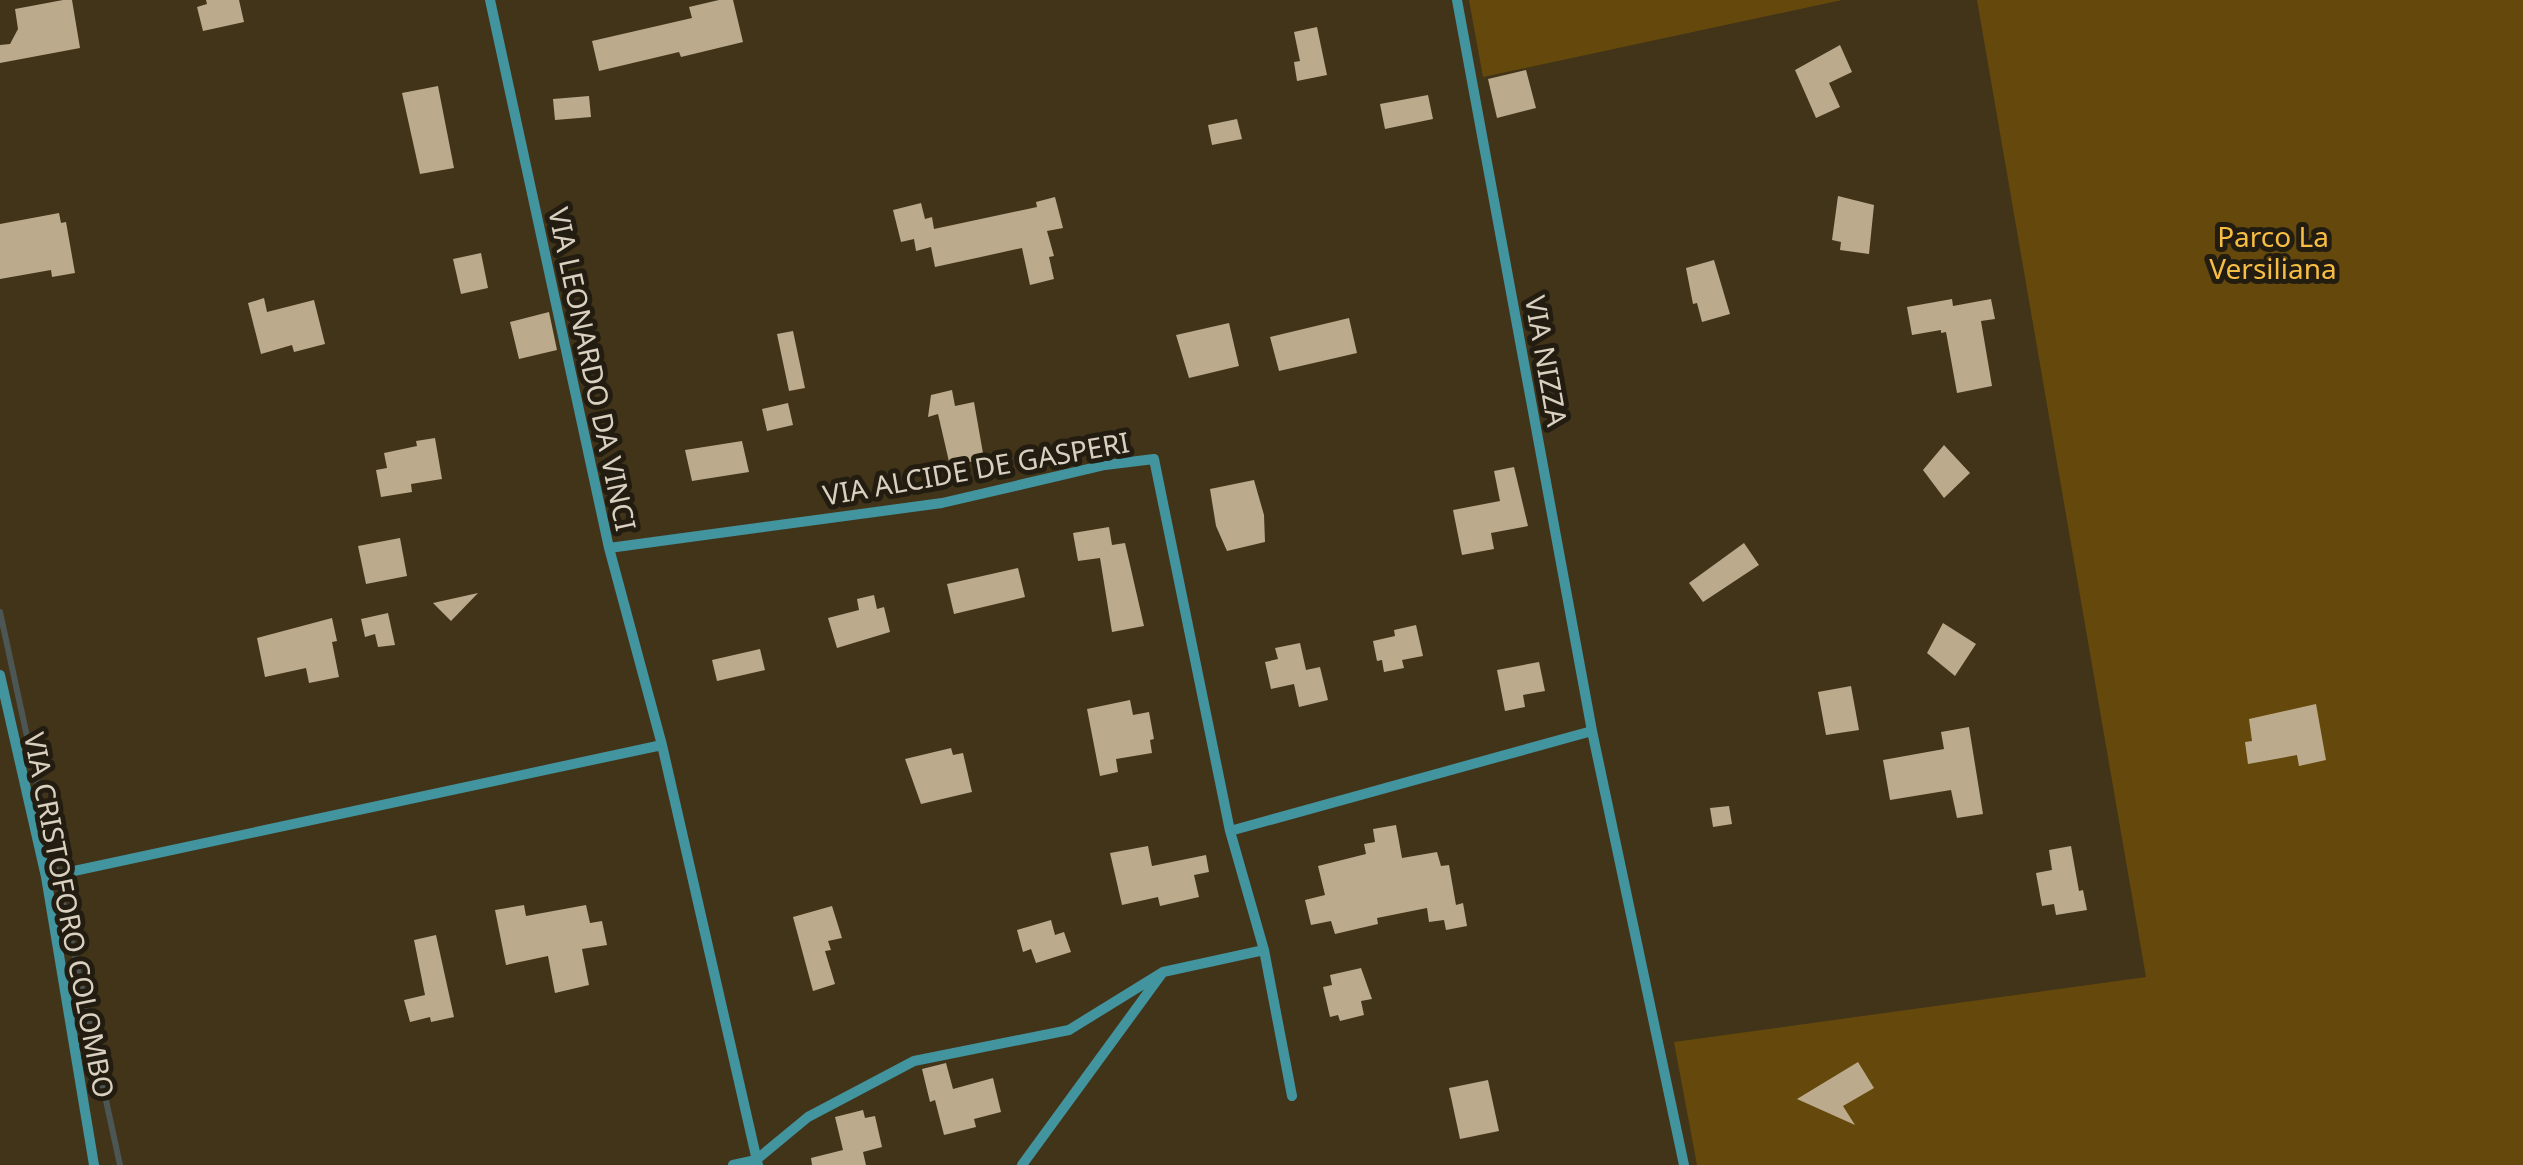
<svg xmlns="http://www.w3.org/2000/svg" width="2523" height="1165" font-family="'Noto Sans',sans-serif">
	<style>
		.green { fill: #65490c }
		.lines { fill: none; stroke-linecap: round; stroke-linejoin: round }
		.stream { stroke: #4c5654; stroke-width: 6 }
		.building { fill: #bcaa8c }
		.minor { stroke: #42949f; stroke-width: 10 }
		.labels { text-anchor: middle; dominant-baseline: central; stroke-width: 10; stroke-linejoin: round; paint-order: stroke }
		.park-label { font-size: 28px; fill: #f8be44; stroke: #231d11 }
		.street-label { font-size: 28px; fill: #d9d0c0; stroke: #231d11 }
	</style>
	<rect width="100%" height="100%" fill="#423419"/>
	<path class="green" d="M1469 0H1842L1483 77Z
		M1977 0H2523V1165H1697L1674 1042 2146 977Z"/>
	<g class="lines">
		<path class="stream" d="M0 612 120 1165"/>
	</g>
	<path class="building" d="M63 0H72L80 48 0 63V45L10 44 18 29 15 9Z
		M206 0H239L244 22 203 31 197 7 207 4Z
		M719 0H733L743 42 681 57 679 52 599 71 592 41 692 18 689 7Z
		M1317 27 1327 75 1297 81 1294 62 1300 61 1294 32Z
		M1840 45 1852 72 1829 83 1840 107 1816 118 1795 70Z
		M1526 70 1536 108 1497 118 1488 79Z
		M438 86 454 168 420 174 402 93Z
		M1428 95 1433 119 1385 129 1380 104Z
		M589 96 591 117 555 120 553 99Z
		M1237 119 1242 139 1212 145 1208 125Z
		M1838 196 1874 205 1869 254 1840 250 1841 242 1832 240Z
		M1055 197 1063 228 1047 231 1054 256 1049 257 1054 279 1030 285 1022 248 935 267 931 247 916 251 914 239 901 242 893 210 921 203 925 219 932 217 934 229 1037 207 1036 202Z
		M59 213 61 223 66 222 75 273 52 277 51 270 0 279V224Z
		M481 253 488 288 461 294 453 259Z
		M1714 260 1730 314 1702 322 1697 303 1693 304 1686 268Z
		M264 298 267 312 314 300 325 344 294 352 292 345 261 354 248 303Z
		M1952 299 1953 306 1991 299 1995 319 1981 321 1992 386 1957 393 1946 332 1941 333V330L1912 335 1907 307Z
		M549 312 557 350 519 359 510 322Z
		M1349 318 1357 353 1279 371 1270 337Z
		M1229 323 1239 366 1189 378 1176 335Z
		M793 331 805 388 789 391 777 334Z
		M952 390 955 406 974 402 984 459 950 466 938 414 928 417 931 395Z
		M788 403 793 425 767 431 762 409Z
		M435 438 442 479 411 484 412 492 381 497 376 470 387 468 384 453 417 446 416 441Z
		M742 441 749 472 692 481 685 450Z
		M1944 445 1970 473 1944 498 1923 470Z
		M1514 467 1528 526 1491 533 1494 549 1462 555 1453 510 1500 501 1494 471Z
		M1254 480 1264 515 1265 542 1227 551 1216 526 1210 489Z
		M1109 527 1112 545 1125 543 1144 626 1112 632 1100 558 1078 561 1073 533Z
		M400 538 407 576 366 584 358 546Z
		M1744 543 1759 565 1703 602 1689 583Z
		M1018 568 1025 597 954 614 947 584Z
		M478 593 451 621 433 603Z
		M874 595 877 609 884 607 890 632 837 648 828 618 859 610 857 599Z
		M388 613 395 645 378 647 375 634 365 637 361 619Z
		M332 618 337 641 332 642 339 677 309 683 306 668 265 677 257 638Z
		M1943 623 1976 644 1955 676 1927 653Z
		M1416 625 1423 656 1402 660 1404 668 1384 672 1382 660 1377 661 1373 641 1395 636 1394 630Z
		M1300 643 1306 670 1320 667 1328 700 1299 707 1294 684 1271 689 1265 662 1278 659 1275 648Z
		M760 649 765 670 717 681 712 660Z
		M1539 662 1545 691 1523 695 1525 707 1505 711 1497 670Z
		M1851 686 1859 730 1826 735 1818 692Z
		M1130 700 1133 715 1149 712 1154 739 1150 740 1152 753 1116 759 1118 772 1100 776 1087 709Z
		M2316 704 2326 760 2299 766 2297 755 2248 764 2245 742 2252 741 2249 719Z
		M1969 727 1983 814 1957 818 1951 790 1890 800 1883 760 1944 749 1941 732Z
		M951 748 953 755 963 753 972 792 921 804 905 759Z
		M1729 806 1732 824 1713 827 1710 808Z
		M1396 825 1402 858 1437 852 1441 866 1449 865 1456 905 1463 903 1467 926 1446 930 1444 920 1429 922 1427 908 1377 918 1378 924 1335 934 1331 921 1311 925 1305 900 1325 895 1318 866 1366 854 1364 844 1375 842 1373 829Z
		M1148 846 1152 866 1206 855 1209 872 1194 875 1199 897 1160 906 1158 897 1122 905 1110 853Z
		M2071 846 2079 891 2083 890 2087 910 2056 915 2054 904 2042 906 2036 873 2052 870 2049 850Z
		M524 905 526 916 586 905 590 923 602 921 607 945 582 949 589 985 555 993 548 956 506 965 495 910Z
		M832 906 842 938 828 941 831 950 825 951 835 984 813 991 793 917Z
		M1051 920 1055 935 1064 932 1071 952 1036 963 1031 949 1023 952 1017 930Z
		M436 935 454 1017 431 1022 430 1017 410 1022 404 1000 425 995 414 940Z
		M1361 968 1372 999 1361 1001 1364 1015 1340 1021 1338 1015 1330 1017 1323 987 1332 985 1330 975Z
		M1858 1062 1874 1088 1843 1106 1855 1125 1797 1099Z
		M946 1063 953 1089 993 1078 1001 1112 974 1119 976 1127 944 1135 935 1100 930 1102 922 1069Z
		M1488 1080 1499 1131 1460 1139 1449 1088Z
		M863 1110 865 1118 875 1116 882 1147 863 1152 866 1165H812L811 1158 843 1150 835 1117Z"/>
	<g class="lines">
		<path class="minor" d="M490 0 609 548 662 745 758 1165
			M1457 0 1592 731
			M609 548 942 503 1105 465 1154 459 1230 831 1264 950 1292 1096
			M0 675 46 877 94 1165
			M1230 831 1592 731 1684 1165
			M46 877 662 745
			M733 1165 756 1160 808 1117 914 1061 1069 1030 1163 972
			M1022 1165 1163 972 1264 950"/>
	</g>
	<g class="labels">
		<g class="park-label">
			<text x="2273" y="236">Parco La<tspan x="2273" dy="32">Versiliana</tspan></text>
		</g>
		<g class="street-label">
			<text transform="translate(1547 361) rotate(80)">VIA NIZZA</text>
			<text transform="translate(593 369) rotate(78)">VIA LEONARDO DA VINCI</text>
			<text transform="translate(976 468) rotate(-10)">VIA ALCIDE DE GASPERI</text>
			<text transform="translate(70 915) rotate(79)">VIA CRISTOFORO COLOMBO</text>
		</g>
	</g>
</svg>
